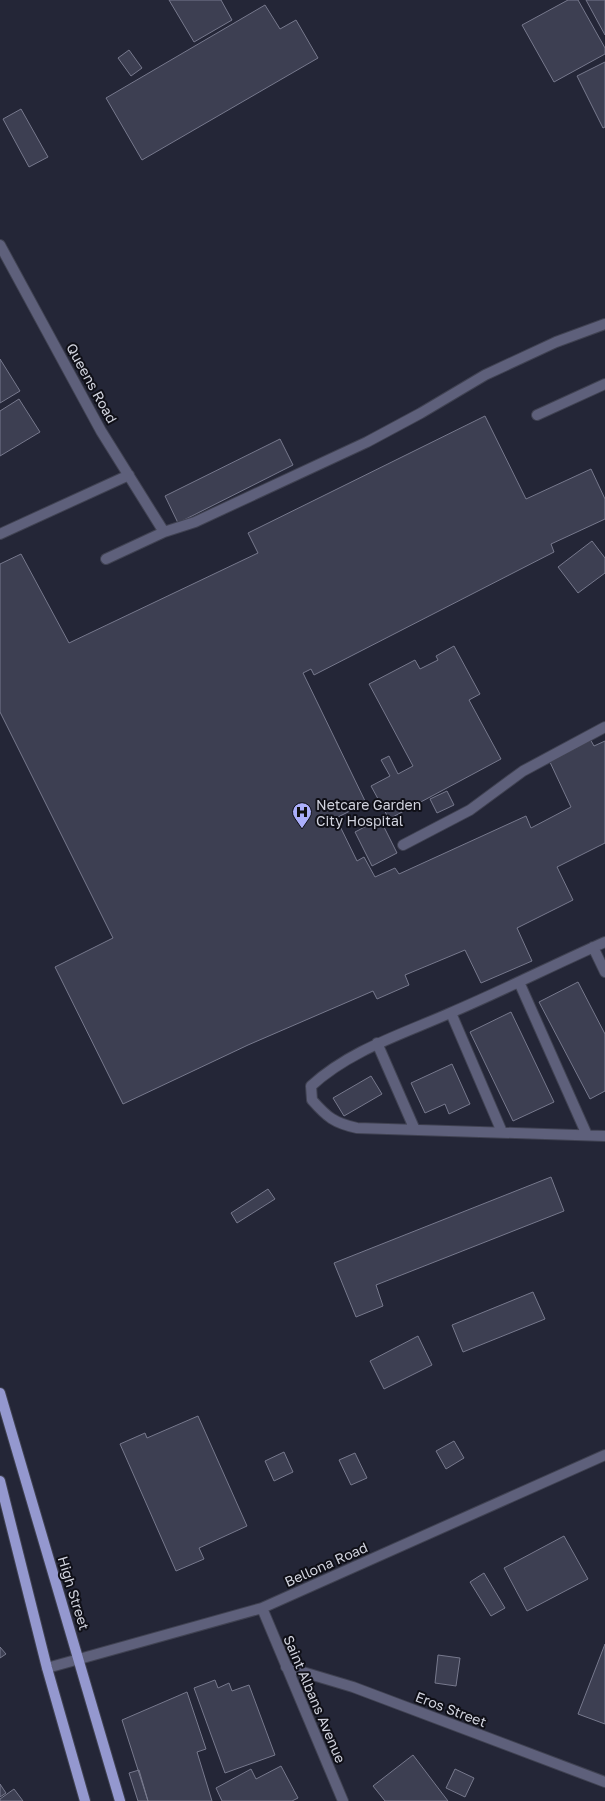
<svg xmlns="http://www.w3.org/2000/svg" width="605" height="1801" font-family="'Golos Text',sans-serif">
	<style>
		.building { fill: #3d3f52; stroke: #77798d }
		.lines { fill: none; stroke-linecap: round; stroke-linejoin: round }
		.service-casing { stroke: #404252; stroke-width: 12 }
		.minor-casing { stroke: #404252; stroke-width: 12 }
		.primary-casing { stroke: #404252; stroke-width: 12 }
		.service { stroke: #5e607b; stroke-width: 10 }
		.minor { stroke: #5e607b; stroke-width: 10 }
		.primary { stroke: #9498cf; stroke-width: 10 }
		.labels { text-anchor: middle; dominant-baseline: central; stroke-width: 4; stroke-linejoin: round; paint-order: stroke }
		.street-label { font-size: 14px; fill: #d1d3de; stroke: #0f0f17 }
		.poi-label { font-size: 14px; fill: #d1d3de; stroke: #0f0f17; text-anchor: start }
	</style>
	<rect width="100%" height="100%" fill="#242637"/>
	<path class="building" d="M169 0H221L232 20 194 42Z
		M568 0H578L605 48V54L554 82 522 25Z
		M586 0H605V35Z
		M265 5 280 29 296 20 318 58 142 160 106 98Z
		M129 50 142 68 131 76 118 58Z
		M605 62V127L603 128 577 76Z
		M21 109 48 157 29 167 3 119Z
		M0 359 20 391 0 403Z
		M19 399 40 432 0 456V411Z
		M485 416 526 499 591 469 605 499V519L551 544 554 552 314 675 311 669 303 673 366 803 336 818 357 861 364 857 375 877 395 868 399 874 526 816 531 828 571 807 549 760 590 739 594 746 605 741V843L557 867 573 900 517 928 532 961 481 983 465 950 405 975 409 985 377 999 373 991 248 1045 123 1104 55 967 113 938 0 712V564L21 554 69 643 258 553 248 533Z
		M280 439 293 465 178 523 165 496Z
		M592 541 605 558V573L578 593 558 567Z
		M454 646 480 694 469 700 501 759 389 819 371 786 390 776 381 760 389 756 398 774 413 766 369 684 415 660 420 669 438 660 436 656Z
		M447 791 454 805 437 813 430 799Z
		M380 819 397 853 372 866 355 832Z
		M578 982 605 1034V1091L590 1099 539 1002Z
		M511 1012 554 1102 513 1121 470 1032Z
		M452 1064 470 1104 449 1114 445 1104 425 1113 411 1083Z
		M371 1076 382 1094 344 1116 333 1098Z
		M551 1177 564 1211 376 1285 383 1306 356 1317 334 1263Z
		M268 1189 275 1199 237 1223 231 1213Z
		M533 1292 545 1319 463 1352 452 1325Z
		M418 1336 432 1365 384 1389 370 1361Z
		M198 1416 247 1526 199 1548 204 1559 176 1571 120 1444 145 1433 147 1438Z
		M454 1441 464 1458 446 1469 436 1451Z
		M284 1452 293 1472 274 1481 265 1461Z
		M355 1453 367 1478 351 1485 339 1460Z
		M564 1536 588 1579 527 1611 504 1568Z
		M484 1573 505 1608 491 1616 470 1582Z
		M605 1644V1724L578 1714Z
		M0 1647 6 1654 0 1658Z
		M438 1655 460 1658 456 1686 435 1683Z
		M215 1680 218 1688 229 1683 232 1691 249 1685 275 1755 225 1773 194 1688Z
		M187 1692 206 1749 197 1752 212 1801H148L122 1720Z
		M413 1755 448 1801H385L373 1786Z
		M281 1766 298 1798 292 1801H222L216 1788 251 1769 256 1779Z
		M455 1769 474 1778 465 1797 446 1788Z
		M139 1770 148 1801H138L129 1773Z
		M0 1784 6 1793 0 1797Z
		M14 1789 23 1801H0V1799Z"/>
	<g class="lines">
		<defs>
			<path id="service" d="M0 245 101 431 164 532
				M537 415 605 384
				M0 534 129 475
				M106 559 164 532 195 522 367 442 421 413 485 375 556 342 605 324
				M403 845 470 810 523 771 605 727
				M605 942C553 965 502 991 450 1013 403 1034 350 1050 311 1086L312 1100C327 1117 334 1123 357 1128L605 1136
				M593 947 605 972
				M519 982 587 1135
				M451 1013 502 1132
				M377 1043 415 1130"/>
			<path id="minor" d="M262 1608 343 1801
				M286 1667 353 1687 605 1782
				M47 1668 262 1608 605 1455"/>
			<path id="primary" d="M0 1393 120 1801
				M0 1481 47 1668 85 1801"/>
		</defs>
		<use href="#service" class="service-casing"/>
		<use href="#minor" class="minor-casing"/>
		<use href="#primary" class="primary-casing"/>
		<use href="#service" class="service"/>
		<use href="#minor" class="minor"/>
		<use href="#primary" class="primary"/>
	</g>
	<defs>
		<symbol id="hospital-pin" viewBox="-11 -11 22 30"><path d="M0 17L-7.5 6A9.5 9.5 0 1 1 7.5 6Z" fill="#abaffb" stroke="#0f0f17"/><path d="M-5-5h3v3.5h4V-5h3V5h-3V1.5h-4V5h-3Z" fill="#111"/></symbol>
	</defs>
	<g fill-rule="evenodd">
		<use href="#hospital-pin" x="291" y="801" width="22" height="30"/>
	</g>
	<g class="labels">
		<g class="street-label">
			<text transform="translate(92 383) rotate(61)">Queens Road</text>
			<text transform="translate(326 1564) rotate(-24)">Bellona Road</text>
			<text transform="translate(74 1593) rotate(73)">High Street</text>
			<text transform="translate(315 1699) rotate(67)">Saint Albans Avenue</text>
			<text transform="translate(451 1709) rotate(21)">Eros Street</text>
		</g>
		<g class="poi-label">
			<text x="316" y="804">Netcare Garden<tspan x="316" dy="16">City Hospital</tspan></text>
		</g>
	</g>
</svg>
